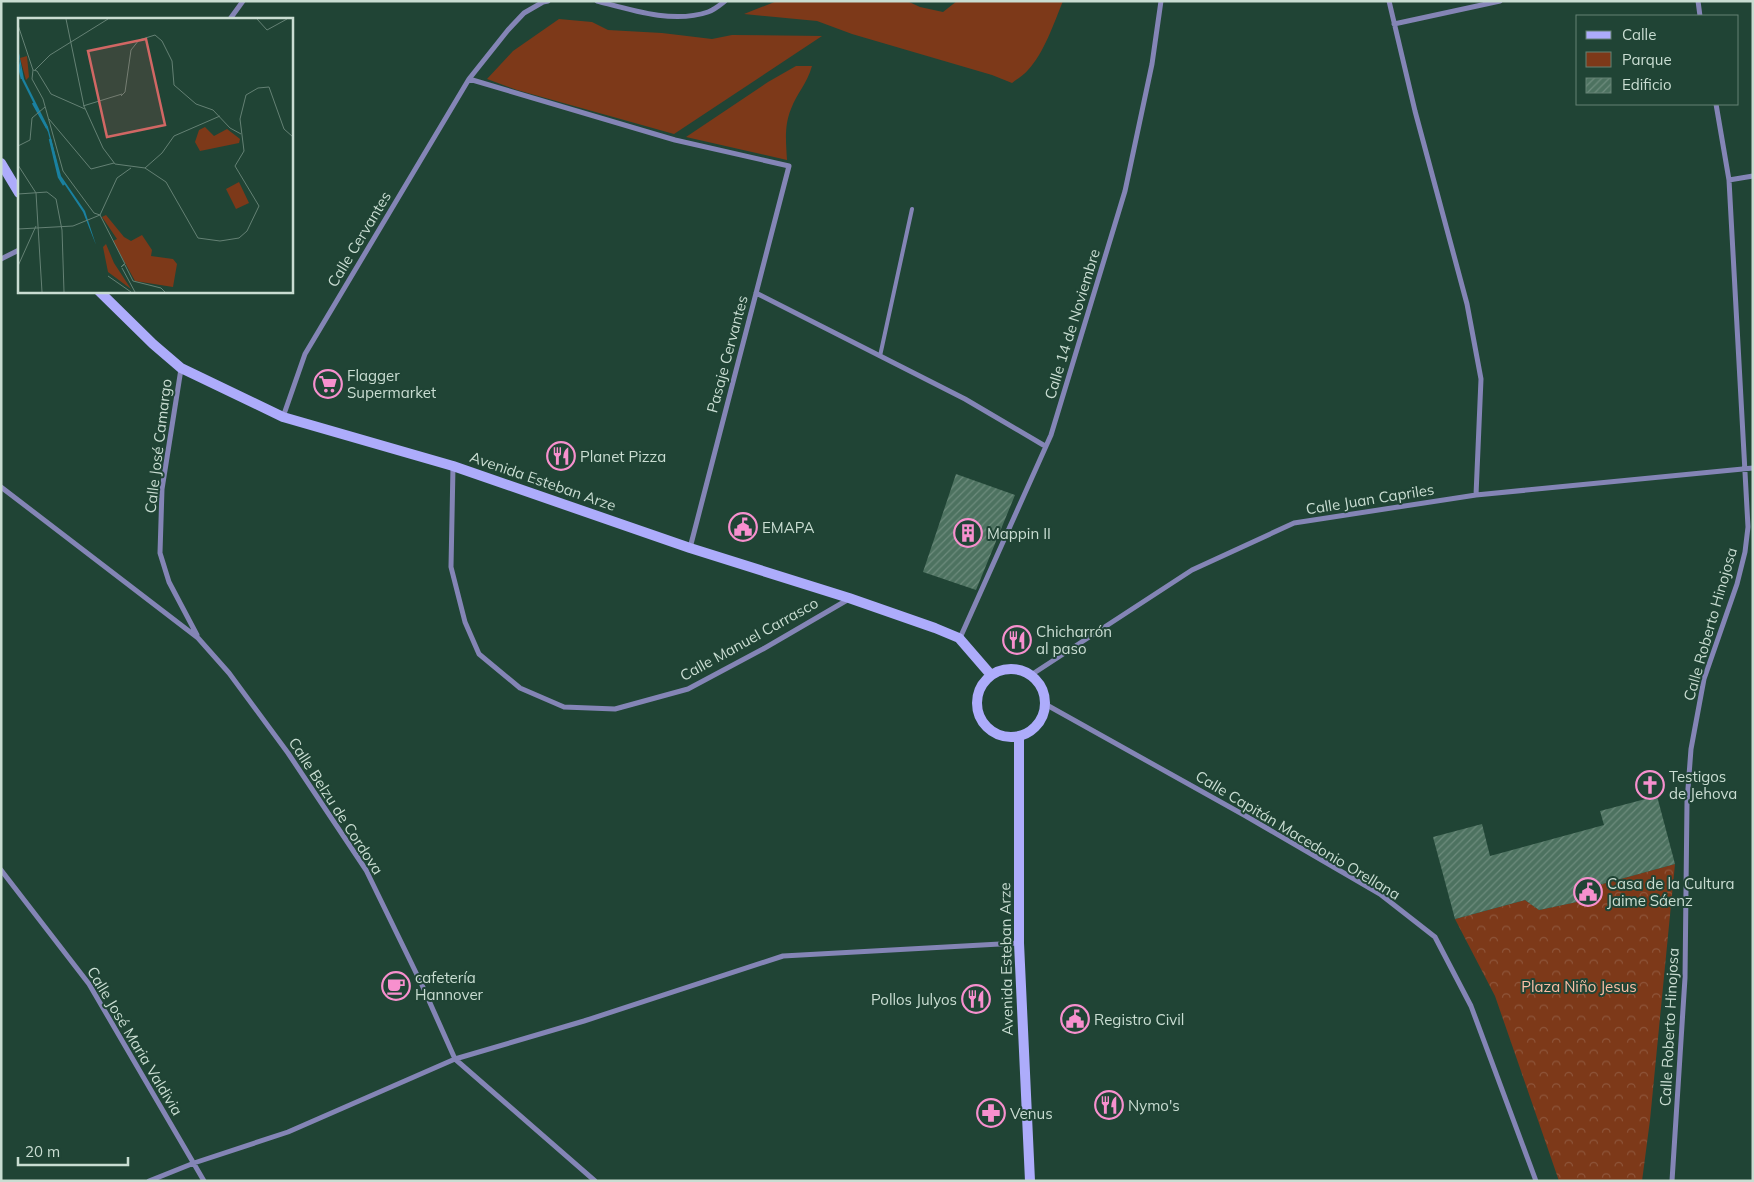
<svg xmlns="http://www.w3.org/2000/svg" width="1754" height="1182" font-family="Mulish,sans-serif">
	<style>
		.green { fill: #7d3919 }
		.forest { fill: url(#forest-crowns) }
		.building { fill: url(#building-hatch) }
		.lines { fill: none; stroke-linecap: round; stroke-linejoin: round }
		.lane { stroke: #8485b6; stroke-width: 4 }
		.street { stroke: #8485b6; stroke-width: 5 }
		.secondary { stroke: #adacfb; stroke-width: 10 }
		.labels { text-anchor: middle; dominant-baseline: central; stroke-width: 4; stroke-linejoin: round; paint-order: stroke }
		.street-label { font-size: 15px; fill: #c9ddd2; stroke: #204435 }
		.poi-label { font-size: 15px; fill: #c9ddd2; stroke: #204435; text-anchor: start }
		.park-label { font-size: 15px; fill: #fbbfa6; stroke: #204435 }
		.inset-river { fill: none; stroke: #1a81a0; stroke-width: 2.5 }
		.inset-road { fill: none; stroke: #648174; stroke-width: 1 }
		.view { fill: #d16764; fill-opacity: 0.15; stroke: #d16764; stroke-width: 2.5 }
		.inset-edge { fill: none; stroke: #c9ddd2; stroke-width: 2.5 }
	</style>
	<defs>
		<pattern id="forest-crowns" width="20" height="18" patternUnits="userSpaceOnUse" patternTransform="scale(1.25)"><rect width="20" height="18" fill="#7d3919"/><path d="M2 6a3 3 0 1 1 6 0M12 15a3 3 0 1 1 6 0" fill="none" stroke="#8e553a"/></pattern>
		<pattern id="building-hatch" width="6" height="6" patternUnits="userSpaceOnUse" patternTransform="scale(1.25)"><rect width="6" height="6" fill="#4d7260"/><path d="M-1 1l2-2M0 6l6-6M5 7l2-2" fill="none" stroke="#6d8c7d"/></pattern>
	</defs>
	<rect width="100%" height="100%" fill="#204435"/>
	<path class="green" d="M777 1H907L920 7 943 12 957 1H1063C1054 23 1044 53 1028 70 1024 75 1017 79 1012 83L992 75 852 34 817 21 744 14Z
		M559 19 592 22 608 30 662 33 712 39 732 35 822 36 674 134 517 90 487 79 513 51Z
		M796 66H812C807 84 797 93 791 109 784 126 786 142 787 160L686 137 768 82Z"/>
	<path class="forest" d="M1675 864 1650 1120 1642 1181H1559L1495 996 1455 919 1525 900 1539 910 1590 899 1595 886Z"/>
	<path class="building" d="M956 474 1015 495 976 590 923 572Z
		M1657 796 1675 864 1595 886 1591 899 1539 910 1525 900 1455 919 1433 837 1482 824 1490 856 1604 825 1600 811Z"/>
	<g class="lines">
		<path class="lane" d="M880 356 912 209"/>
		<path class="street" d="M597 1C631 10 673 24 708 12 714 10 720 5 725 1
			M1389 1 1415 111 1467 304 1481 379 1476 495
			M1698 1 1700 16
			M230 19 243 1
			M1394 24 1500 1
			M469 79 675 140 789 166 690 548
			M1729 180 1753 176
			M1 259 19 250
			M756 293 965 399 1045 446
			M181 369 162 489 160 553 169 582 197 635
			M283 417 305 354 469 79 508 30 524 13 543 2 548 1
			M453 467 451 567 465 622 479 654 520 688 564 707 615 709 688 689 763 649 849 599
			M1 487 198 638 229 673 288 753 366 870 422 985 455 1059 595 1181
			M960 638 1051 435 1125 191 1152 64 1161 1
			M1031 675 1192 570 1294 523 1476 495 1753 468
			M1045 704 1244 815 1380 894 1435 937 1471 1006 1536 1181
			M1 870 89 984 204 1181
			M149 1181 194 1163 288 1132 455 1059 584 1021 783 956 1019 943
			M1672 1181 1685 978 1687 802 1691 749 1704 679 1737 584 1745 552 1748 527 1729 180 1716 104"/>
		<path class="secondary" d="M1 163 19 193
			M99 291 153 344 181 368 283 417 453 466 690 548 849 598 935 628 959 638 991 675
			M977 703a34 34 0 1 1 68 0a34 34 0 1 1-68 0Z
			M1019 737V943L1030 1181"/>
	</g>
	<defs>
		<symbol id="supermarket-ring" viewBox="-11 -11 22 22"><circle r="9.5" fill="#204435" stroke="#f790ce" stroke-width="1.5"/><path d="M-6-5.5h2.5l.6 2H6L4.5 2H-2.5L-4.4-4H-6ZM-1.5 3.2a1.3 1.3 0 1 0 .1 0ZM3 3.2a1.3 1.3 0 1 0 .1 0Z" fill="#f790ce"/></symbol>
		<symbol id="restaurant-ring" viewBox="-11 -11 22 22"><circle r="9.5" fill="#204435" stroke="#f790ce" stroke-width="1.5"/><path d="M-5-6h1v4h1v-4h1v4h1v-4h1v5L-1.5 .5V6h-2V.5L-5-1ZM5-6V6H3V1.5H1.5Q1.5-4 5-6Z" fill="#f790ce"/></symbol>
		<symbol id="civic-ring" viewBox="-11 -11 22 22"><circle r="9.5" fill="#204435" stroke="#f790ce" stroke-width="1.5"/><path d="M-.6-6.5H3V-4.5H.6V-3L4-1V1h2V6H-6V1h2V-1L-.6-3ZM-1.2 2.5V6h2.4V2.5Z" fill="#f790ce"/></symbol>
		<symbol id="building-ring" viewBox="-11 -11 22 22"><circle r="9.5" fill="#204435" stroke="#f790ce" stroke-width="1.5"/><path d="M-4-6H4V6H1V3H-1V6H-4ZM-2.5-4.3h1.7v1.8h-1.7ZM.8-4.3h1.7v1.8H.8ZM-2.5-1h1.7V.8h-1.7ZM.8-1h1.7V.8H.8Z" fill="#f790ce"/></symbol>
		<symbol id="church-ring" viewBox="-11 -11 22 22"><circle r="9.5" fill="#204435" stroke="#f790ce" stroke-width="1.5"/><path d="M-1.2-6h2.4v3.5h3.3v2.4h-3.3V6h-2.4V-.1h-3.3v-2.4h3.3Z" fill="#f790ce"/></symbol>
		<symbol id="cafe-ring" viewBox="-11 -11 22 22"><circle r="9.5" fill="#204435" stroke="#f790ce" stroke-width="1.5"/><path d="M-5.5-4.5H6V0H3Q3 3.5 0 3.5H-2.5Q-5.5 3.5-5.5 0ZM3-3.2v2h1.7v-2ZM-6 4.5H4V6H-6Z" fill="#f790ce"/></symbol>
		<symbol id="pharmacy-ring" viewBox="-11 -11 22 22"><circle r="9.5" fill="#204435" stroke="#f790ce" stroke-width="1.5"/><path d="M-2-6h4v4h4v4h-4v4h-4v-4h-4v-4h4Z" fill="#f790ce"/></symbol>
	</defs>
	<g fill-rule="evenodd">
		<use href="#supermarket-ring" x="312" y="368" width="32" height="32"/>
		<use href="#restaurant-ring" x="545" y="440" width="32" height="32"/>
		<use href="#civic-ring" x="727" y="511" width="32" height="32"/>
		<use href="#building-ring" x="952" y="517" width="32" height="32"/>
		<use href="#restaurant-ring" x="1001" y="624" width="32" height="32"/>
		<use href="#church-ring" x="1634" y="769" width="32" height="32"/>
		<use href="#civic-ring" x="1572" y="876" width="32" height="32"/>
		<use href="#cafe-ring" x="380" y="970" width="32" height="32"/>
		<use href="#restaurant-ring" x="960" y="983" width="32" height="32"/>
		<use href="#civic-ring" x="1059" y="1003" width="32" height="32"/>
		<use href="#restaurant-ring" x="1093" y="1089" width="32" height="32"/>
		<use href="#pharmacy-ring" x="975" y="1097" width="32" height="32"/>
	</g>
	<g class="labels">
		<g class="street-label">
			<text transform="translate(359 239) rotate(-59)">Calle Cervantes</text>
			<text transform="translate(1072 324) rotate(-73)">Calle 14 de Noviembre</text>
			<text transform="translate(727 354) rotate(-75)">Pasaje Cervantes</text>
			<text transform="translate(158 446) rotate(-83)">Calle José Camargo</text>
			<text transform="translate(543 481) rotate(19)">Avenida Esteban Arze</text>
			<text transform="translate(1370 499) rotate(-9)">Calle Juan Capriles</text>
			<text transform="translate(1710 624) rotate(-74)">Calle Roberto Hinojosa</text>
			<text transform="translate(749 639) rotate(-29)">Calle Manuel Carrasco</text>
			<text transform="translate(336 806) rotate(57)">Calle Belzu de Cordova</text>
			<text transform="translate(1298 835) rotate(31)">Calle Capitán Macedonio Orellana</text>
			<text transform="translate(1006 959) rotate(-91)">Avenida Esteban Arze</text>
			<text transform="translate(1669 1027) rotate(-87)">Calle Roberto Hinojosa</text>
			<text transform="translate(135 1041) rotate(59)">Calle José Maria Valdivia</text>
		</g>
		<g class="poi-label">
			<text x="347" y="375">Flagger<tspan x="347" dy="17">Supermarket</tspan></text>
			<text x="580" y="456">Planet Pizza</text>
			<text x="762" y="527">EMAPA</text>
			<text x="987" y="533">Mappin II</text>
			<text x="1036" y="631">Chicharrón<tspan x="1036" dy="17">al paso</tspan></text>
			<text x="1669" y="776">Testigos<tspan x="1669" dy="17">de Jehova</tspan></text>
			<text x="1607" y="883">Casa de la Cultura<tspan x="1607" dy="17">Jaime Sáenz</tspan></text>
			<text x="415" y="977">cafetería<tspan x="415" dy="17">Hannover</tspan></text>
			<text x="957" y="999" text-anchor="end">Pollos Julyos</text>
			<text x="1094" y="1019">Registro Civil</text>
			<text x="1128" y="1105">Nymo's</text>
			<text x="1010" y="1113">Venus</text>
		</g>
		<g class="park-label">
			<text x="1579" y="986">Plaza Niño Jesus</text>
		</g>
	</g>
	<g transform="translate(18 18)">
		<rect width="275" height="275" fill="#204435"/>
		<path d="M221 164 231 185 218 191 208 171ZM88 226 96 245 113 271 90 254 85 229Z" fill="#7d3919"/>
		<path d="M9 38 11 59 8 62 2 40ZM88 197 106 219 113 223 124 217 134 232 133 238 155 241 159 246 155 269 117 263 95 223 99 221 84 199Z" fill="#7d3919"/>
		<path d="M187 109 196 118 209 111 222 121 221 125 182 133 177 124 181 112Z" fill="#7d3919"/>
		<path d="M0 30 6 61 30 109 43 158 67 193 78 227 65 194 41 158 30 114 4 62Z" fill="#1a81a0"/>
		<path class="inset-river" d="M0 44 4 61M15 85 29 110M32 121 41 159 46 167"/>
		<path class="inset-road" d="M48 1 66 88 85 130 97 146 127 150 148 164 180 220 202 223 221 220 229 213 241 188 217 148 226 133 222 101 228 77 240 70 251 69 266 111 275 119M239 1 249 12 269 1M0 7 15 52M15 52 14 61 25 81 45 153 76 195 82 197 107 246 103 249 106 246M15 52 19 53 33 76 67 91M17 52 32 37 90 1M103 78 107 74 113 32 121 22 137 17 144 23 154 43 156 67 178 86 195 92 212 110 223 116M65 88 104 76M31 101 73 151 96 145M0 128 12 122 14 100 27 89M0 147 18 175 24 274M127 150 144 135 156 118 202 98M0 176 29 174 38 181 44 212 46 274M82 197 99 160 113 150M0 211 55 208 82 197M107 247 115 263 143 270 147 274M0 248 18 208M104 250 117 274M90 258 113 274"/>
		<path class="view" d="M128 21 147 107 89 119 70 33Z"/>
		<rect width="275" height="275" class="inset-edge"/>
	</g>
	<rect width="1754" height="1182" fill="none" stroke="#c9ddd2" stroke-width="5"/>
	<rect x="1576" y="15" width="162" height="90" fill="#204435" stroke="#648174"/>
	<rect x="1586" y="31" width="25" height="8" fill="#adacfb" stroke="#648174"/>
	<text x="1622" y="40" font-size="15" fill="#c9ddd2">Calle</text>
	<rect x="1586" y="52" width="25" height="15" fill="#7d3919" stroke="#648174"/>
	<text x="1622" y="65" font-size="15" fill="#c9ddd2">Parque</text>
	<rect x="1586" y="78" width="25" height="15" fill="url(#building-hatch)" stroke="#648174"/>
	<text x="1622" y="90" font-size="15" fill="#c9ddd2">Edificio</text>
	<path d="M18 1157v8h110v-8" fill="none" stroke="#c9ddd2" stroke-width="2.5"/>
	<text x="25" y="1157" font-size="15" fill="#c9ddd2" stroke="#204435" stroke-width="4" paint-order="stroke">20 m</text>
</svg>
